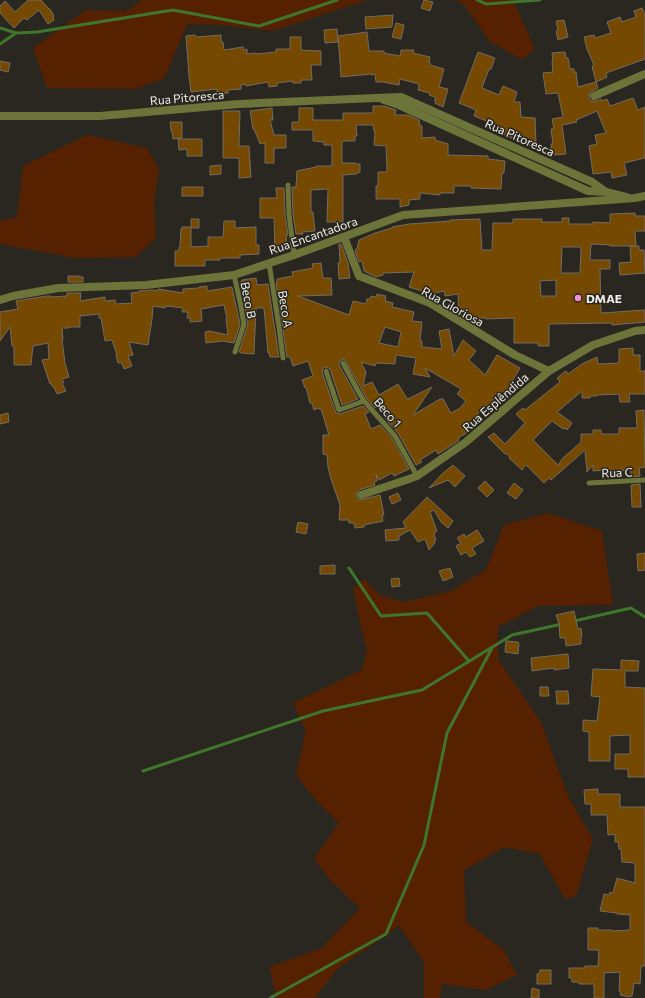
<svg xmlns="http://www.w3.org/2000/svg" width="645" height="998" font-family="Commissioner,sans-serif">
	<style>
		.green { fill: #562100 }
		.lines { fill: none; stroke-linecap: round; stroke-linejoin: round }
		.stream { stroke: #3f762b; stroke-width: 3 }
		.building { fill: #764900; stroke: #736c65; fill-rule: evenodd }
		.lane { stroke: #6c743a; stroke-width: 5 }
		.street { stroke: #6c743a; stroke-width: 8 }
		.poi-dot { fill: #f391d6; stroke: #29271f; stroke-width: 1.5 }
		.labels { text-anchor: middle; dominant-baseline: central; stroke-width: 3; stroke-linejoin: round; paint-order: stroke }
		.street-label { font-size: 12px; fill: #eeede7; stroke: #29271f }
		.poi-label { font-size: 12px; font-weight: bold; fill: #eeede7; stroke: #29271f; text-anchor: start }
	</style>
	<rect width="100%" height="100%" fill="#29271f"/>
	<path class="green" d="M142 0H367L273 31 220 25 187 24 164 79 134 89 47 88 33 48 86 10 127 11Z
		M455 0H513L535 49 523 60 489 41 464 4Z
		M87 135 147 148 159 169 154 205 156 238 136 257 75 258 0 244V221L17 217 23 166Z
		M548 513 602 531 613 605 538 606 498 627V659L541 722 568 796 593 839 576 896 565 899 540 854 505 847 464 870 466 922 503 949 517 975 485 990 442 984 440 998H424V961L399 926 337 969 315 998H276L270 967 322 948 360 908 330 880 314 859 339 823 313 797 296 775 306 731 293 703 362 670 367 651 363 636 353 589 364 579 380 595 404 602 451 591 486 570 504 525Z"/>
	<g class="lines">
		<path class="stream" d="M477 0 486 4 540 0
			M0 28 16 33 37 32 173 10 259 26 337 0
			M0 44 16 33
			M349 568 381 616 427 613 469 661
			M574 621 631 608 645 617
			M143 771 323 711 422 690 512 635 562 624
			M270 998 386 934 424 845 447 733 492 648"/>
	</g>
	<path class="building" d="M28 0H41L49 9H50L54 16 53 17 54 20 48 24 39 10 27 20 24 18 14 28 0 13V6L5 1 15 12Z
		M424 0 433 2 430 11 421 8Z
		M642 8 645 15V59L606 73 607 77 596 82 592 66 594 65 587 49 584 37 594 35 595 38 611 33 607 22 620 17 622 22 636 17 634 11Z
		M393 15 392 27 366 29 365 17Z
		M564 20 568 37 558 40 556 31 558 30 556 21Z
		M396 23 404 25 401 39 392 37Z
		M337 29 338 42 325 43 324 30Z
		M367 32 369 51H384V53L400 56 401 50H414L413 53 430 57 429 62H430V65L444 69 439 87 448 89 443 107 435 103V97L429 95 430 93 418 90 419 84 400 79 399 85 383 82H376L375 74 371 75V74L341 77 338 36Z
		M195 35 196 37 221 35V42H223L224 50 243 47 244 50 247 49V54L256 53 257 54 276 52V49H290V37H301V50L321 51V65H311L312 80H301V83H293V81L277 83V86L269 87 268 82 246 86 245 84 241 85V89L228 90V93L217 94V89L191 92 189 76 186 36Z
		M478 52 495 58 491 69H489L482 88 499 95 503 86 517 92 514 102H520L521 117 535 118 536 143H531L530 146 498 132 499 129 491 126 492 123 474 116 476 110 459 103Z
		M565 52 566 58H568L570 69H574V72H576L578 87 596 82 598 88 589 93V98L591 101H596L601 99 602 101 607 99 610 106 633 98 638 110 645 107V158L624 163 627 175 612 178 611 172 593 174 589 146 597 144 595 135 606 133 597 111 576 120 577 122 562 125 566 154 555 155V154H552L551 144H553L551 129H554L552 119 563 117 558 93 546 94 543 73 553 72 552 61H553L552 53Z
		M0 61 10 63 8 72 0 70Z
		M373 106H384L396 110 395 115H408L419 120 420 126H422V138L435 137V140L448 144V155L488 156V159L505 161 504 173H502L501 189 471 188V186H454V193H440V195L420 193V199L409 200V205L400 207V199H376V186H378V172H387L386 146 374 145 375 131H374L373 125H356L357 136H355V141H343L342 143V163H356V164H360V172L357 173V174L343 175V222H327L328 189 311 190V212H313L315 231 302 232 303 234H296L293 214 292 187H296L297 171 316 167V166H332V145H324V142L313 141V130H292V122H299V108H313V120H343V113H373Z
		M272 108 273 120H270L274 135H286V148H274V163H265V143L260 144 254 129H253L250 111Z
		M223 111H240L239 146H249L251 177 239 178V158H223Z
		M170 122H182V138L173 139 172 131H171Z
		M178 139H202V156H187V149L179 150Z
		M221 165V174L210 175V166Z
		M182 187H203V196H182Z
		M276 188H284L285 214 288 235H286L287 245H285V250L275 253 274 218H260V198H277Z
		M635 213V216H645V231H635L636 246H610V245L591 244 590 260H610V269H600L601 313 645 310V322L612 325V323L549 324V346H538V343H514V318L486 319V318H477L462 316 459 314 458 294 445 296 444 291 432 294 409 287 414 272 383 273V275L376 277 364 271 362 261 359 262 355 250 357 249 359 240 375 233 392 228V227L409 224 450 221V220L480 219 482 250H492L493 223H513V219H542V222H562V218H569V224H593V222L610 223V214ZM562 247H581L580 273H561ZM556 280V296H541L540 281Z
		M191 219H199V228H191V247L208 246V237H223L224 221H235V228L256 227V245H259V254L240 255V258H220V260H205V266H175V251H179V247H180L181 229H182V227H191Z
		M339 244H341L348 263 350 278 339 279 338 263H340Z
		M630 246H639V250H644L645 273 620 275 619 263 631 262Z
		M321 263 323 278H331L332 295 298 296 349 315 353 301 366 304 367 299H370L371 296 376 297 377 294 386 296 385 297 386 298 385 301 393 303 392 307 414 312 412 321 422 322 420 341H422V347L442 349 439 331 449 329 454 356 463 340 476 351 469 360 485 375 497 355 520 368 510 385 513 388 504 398 498 394 490 408 484 405 470 425 468 427 470 431 458 438 459 440 458 441 438 454 436 450 420 460 422 462 416 465 398 433 388 422 378 406 375 408 367 399 345 360 344 359 341 360 339 362V365L358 399 342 405 330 369 326 367 323 368 322 372 336 413 340 414 363 406 369 412 365 414 371 429 380 425 392 438 409 469 394 476 392 473 379 480 376 474 377 481 374 482 375 485 359 490 357 492 356 494V497L358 499 360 500 380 495 384 515H382L383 521 364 525V527L355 528 354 523H349V520H339L340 505 331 479 328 467 327 455 323 454V435H329L321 409H319V408L314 410 312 403H310L306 387 305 388 302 380 313 376 308 361 293 366 290 357H287L276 283H277V279L293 276 292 272 313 268 312 264ZM385 327 401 332 398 347 379 343ZM396 355 416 358 413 374 430 377 425 368 461 389 457 394 466 401 460 408 451 413 443 399H440L413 415 432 387 408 399V400L398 384 379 395 372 382 363 386 366 372 361 362 375 366 376 363 395 364Z
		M68 276H79V277H83V282H68Z
		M256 278 257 285 268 284 279 357H270L269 353H268L264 308H256L254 354 241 353V352H239L248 324 240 282H242V280Z
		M207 286V291L232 287 240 324 234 343 222 341 206 343 205 332 209 331 228 335 226 319H227L224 305 201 309 202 321 190 322V318H187L188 312H182L183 308 167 306V307L165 306V308L153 306 152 319 148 345 129 342 133 355 128 356 132 366 124 369 122 363H118L116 355H117L112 340 105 341 101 318H99V314L80 316V327H69V328H62L63 340H62L65 363 69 377 62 379 64 382 62 383 66 391 57 394 54 387H53L51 384H50L42 360 49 359 48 343 33 346 31 365H14V346H12L10 327 0 341V312L18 309 16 301 47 296H51V297L67 296V293H81L80 301 105 297V301L115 300 116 304 132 303 131 293 139 292V291L152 290 157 291 158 289 183 293V289L199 288V287Z
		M633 348V355H640V371H645V394H629L630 402H620L619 394 597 395V396H590V398H582V391L557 412 572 423 567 430 565 428 563 429 552 421 533 440 558 465 563 458 581 442V434H593V430H601V434H619V428H637L636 411 644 410 645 467 639 468 640 476 631 477V470L608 471V470L593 471V465L587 472 585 450 551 480 549 478 544 483 526 465 522 470 509 458 510 457 506 453 505 454 488 437 494 433 505 444 525 423 516 414 523 408 525 410 560 382 557 378 566 371 568 374 582 364 597 357 598 364 619 363V349Z
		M8 413 9 422 0 424V415Z
		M453 465 465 476 455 487 448 480 429 488 442 474Z
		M485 481 494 490 487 497 478 488Z
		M514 483 523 490 516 499 507 493Z
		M640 484 641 507H632L631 485Z
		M398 493 401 500 392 504 389 497Z
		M427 497 453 521 448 528 441 522 434 510 430 512 437 531 434 534 436 540 434 541 435 543 429 550 425 539 418 542 410 530 399 536V540L386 541 385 530 406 528 403 522Z
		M298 522 308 524 306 534 296 532 297 531H296Z
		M477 530 484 541 472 548 476 554 470 557 466 552 461 555 456 546 461 543 457 538 464 534 466 537Z
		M645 553V570L638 571 637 554Z
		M335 565V574H320V566Z
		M450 568 453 577 443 581 439 571Z
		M399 578 400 586 392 587 391 579Z
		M574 611 578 629 581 628 582 636 581 637V644L566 646 565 638H560L559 623 556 615Z
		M506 641 518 642V643H519L518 654 505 652Z
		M568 654 569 668 554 670V668L532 671 531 658Z
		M621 660 639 661 638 671H625V687L645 688V777H628V769H615V754H630V735L610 736V761H589V732L583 731V720L597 721 600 697 591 696 593 669 621 670Z
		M540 687H548L549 696H540Z
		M556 691H568L569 704H557Z
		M598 789V794H620V807H645V966H641L640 984 634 983 632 996H630V997L620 995 621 992 619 991 620 972 604 973V998H594V984H579V982H572V978H569V968H585V966H598L599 950H588V928H598V930H612V931L630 930V915L617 914V913L600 911 604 894 609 895 610 892 613 893 617 878 635 883V863L622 862 621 849H619L618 842H615V834L608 835 607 815H591V804H585L584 790Z
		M540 970H551V984H537V974H539Z
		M532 988 539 990V998H531Z"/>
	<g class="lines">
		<path class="lane" d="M288 185 289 214 294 255
			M269 263 279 327 283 358
			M234 275 240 302 244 324 235 352
			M343 363 357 389 364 401 395 436 417 476
			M326 371 339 410 364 401
			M589 483 645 480"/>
		<path class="street" d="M594 96 645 74
			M384 100 399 105 588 191 606 192 626 197
			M0 116H100L239 104 376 98 401 97 592 182 606 192
			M344 237 359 276 430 303 515 355 549 371
			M0 300 13 296 58 288 146 285 234 275 294 255 403 215 635 198 645 196
			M361 495 409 479 417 476 466 442 549 371 593 345 635 331 645 330"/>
	</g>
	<circle class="poi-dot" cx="578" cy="298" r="4"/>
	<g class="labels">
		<g class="street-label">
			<text transform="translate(187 97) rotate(-5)">Rua Pitoresca</text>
			<text transform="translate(520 137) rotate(24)">Rua Pitoresca</text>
			<text transform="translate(313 235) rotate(-19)">Rua Encantadora</text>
			<text transform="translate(249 300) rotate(79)">Beco B</text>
			<text transform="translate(453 306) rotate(29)">Rua Gloriosa</text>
			<text transform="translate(286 309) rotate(81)">Beco A</text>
			<text transform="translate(495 402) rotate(-41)">Rua Esplêndida</text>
			<text transform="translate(388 412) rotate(49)">Beco 1</text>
			<text transform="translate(617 472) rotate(-2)">Rua C</text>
		</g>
		<g class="poi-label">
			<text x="586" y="298">DMAE</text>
		</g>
	</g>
</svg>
